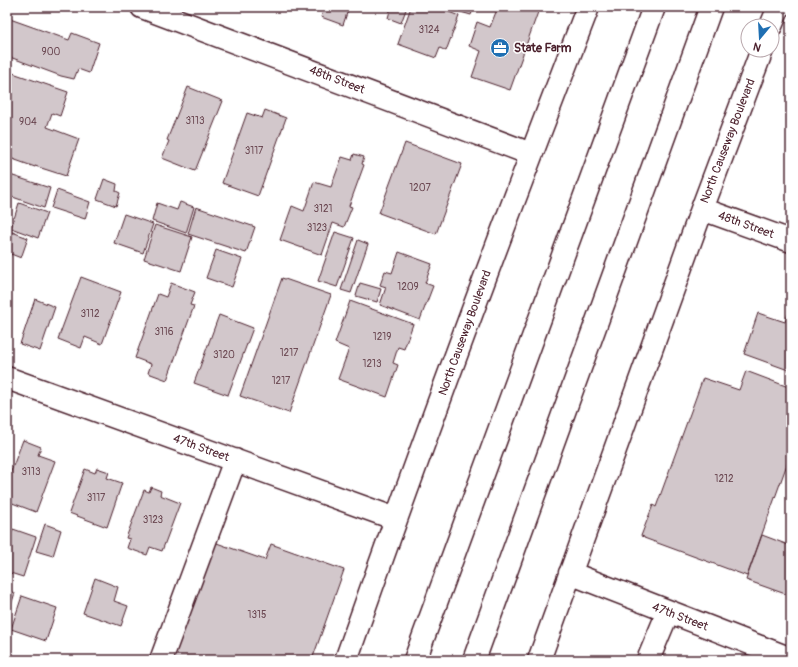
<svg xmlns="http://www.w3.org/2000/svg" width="798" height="667" font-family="Pangolin,sans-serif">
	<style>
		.building { fill: #d2c7cb; stroke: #4a1f2b }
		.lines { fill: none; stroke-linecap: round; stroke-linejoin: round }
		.minor-casing { stroke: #4a1f2b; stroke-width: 25 }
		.highway-casing { stroke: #4a1f2b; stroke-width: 25 }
		.minor { stroke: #fff; stroke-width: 22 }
		.highway { stroke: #fff; stroke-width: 22 }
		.labels { text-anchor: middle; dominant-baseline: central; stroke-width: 3; stroke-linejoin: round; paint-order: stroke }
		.number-label { font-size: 10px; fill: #6c4953 }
		.poi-label { font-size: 12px; font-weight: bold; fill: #4a1f2b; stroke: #fff; text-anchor: start }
		.street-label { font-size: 12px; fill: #4a1f2b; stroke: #fff }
	</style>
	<rect width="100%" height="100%" fill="#fff"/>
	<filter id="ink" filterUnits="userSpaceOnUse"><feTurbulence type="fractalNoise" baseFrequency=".025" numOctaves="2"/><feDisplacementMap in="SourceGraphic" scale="8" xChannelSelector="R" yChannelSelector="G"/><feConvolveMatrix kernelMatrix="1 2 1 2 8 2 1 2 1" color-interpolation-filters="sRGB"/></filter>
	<g filter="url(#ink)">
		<path class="building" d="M311 7H349L343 25 321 17 323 11Z
			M391 7H407L401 23 388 18Z
			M411 7H451L449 12 459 16 446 51 440 48 436 58 398 44Z
			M458 7H474L471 15 457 11Z
			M498 7H524L538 12 510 90 472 77 481 51 469 46 477 22 490 27Z
			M10 19 69 40 72 33 99 43 89 73 78 69 74 79 61 76 7 56V48L10 40 7 39V28Z
			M7 71 68 92 60 116 52 113 47 127 79 139 66 176 35 166V167L7 157Z
			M188 87 223 101 195 171 162 158 169 141 167 140Z
			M265 110 286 118 258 196 222 183 247 113 262 118Z
			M405 143 462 164 436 234 379 213Z
			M354 154 364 157 362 164 364 165 349 206 352 207 344 227 333 223 322 255 280 240 292 206 304 211 314 182 331 187 342 157 352 160Z
			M7 174 50 188 44 208 7 195Z
			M104 179 117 184 116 191 120 193 116 206 97 199Z
			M57 190 90 202 85 219 51 208Z
			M180 202 194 207 186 233 152 221 157 203 177 210Z
			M19 203 47 213 38 238 11 228Z
			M196 207 255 227 246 253 188 234Z
			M124 214 153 224 143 253 114 243Z
			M155 225 192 237 181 271 144 259Z
			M7 230 28 238 21 258 11 254 7 265Z
			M335 232 354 238 337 287 318 281Z
			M358 240 368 244 351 293 341 290Z
			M216 250 242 259 232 287 206 278Z
			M399 252 432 264 425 283 433 286 420 320 380 305 386 287 380 285 385 271 392 273Z
			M81 277 121 292 102 344 85 337 81 348 58 339Z
			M282 278 331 295 289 413 240 396Z
			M171 283 195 292 190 305 194 306 167 380 148 373 151 364 135 358 158 294 166 297Z
			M360 283 381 289 377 302 356 296Z
			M35 299 55 307 40 351 20 344Z
			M350 301 413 324 404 349 398 347 393 363 398 365 387 397 338 379 349 349 335 343Z
			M758 313 785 322 788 314 791 315V371L744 354Z
			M219 315 253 328 228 395 194 383Z
			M746 371 791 388V453L747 576 644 538V537L641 536 653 505 656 507 703 378 739 390Z
			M23 440 41 447 38 455 55 461 36 512 7 501V482Z
			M97 468 109 472 107 478 122 483 107 527 69 513 85 469 95 473Z
			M151 487 161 491 160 495 180 503 162 551 150 547 147 555 127 548 130 539 126 538 144 490 149 492Z
			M45 524 61 530 53 556 36 551Z
			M13 529 36 537 23 577 7 572V546Z
			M762 535 791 546V596L746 580Z
			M211 541 265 560 271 544 344 570 312 660H171Z
			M95 578 118 587 114 601 128 606 121 626 83 613Z
			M7 590 15 593 7 616Z
			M22 596 57 608 46 641 11 629Z"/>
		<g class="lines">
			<defs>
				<path id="minor" d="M142 7 531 154
					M771 26 779 7
					M702 209 791 241
					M7 378 396 519
					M570 573 791 659
					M161 660 235 460
					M346 660C423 441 504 224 588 7
					M539 660 702 209 762 50
					M648 660 668 612"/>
				<path id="highway" d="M415 660 654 7
					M474 660 711 7"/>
			</defs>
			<use href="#minor" class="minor-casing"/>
			<use href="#highway" class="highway-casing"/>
			<use href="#minor" class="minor"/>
			<use href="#highway" class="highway"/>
		</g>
	</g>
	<defs>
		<symbol id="office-disc" viewBox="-11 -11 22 22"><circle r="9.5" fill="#1f6fb2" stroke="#fff"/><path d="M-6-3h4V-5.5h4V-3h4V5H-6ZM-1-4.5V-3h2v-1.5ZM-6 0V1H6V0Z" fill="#fff"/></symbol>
	</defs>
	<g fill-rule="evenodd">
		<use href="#office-disc" x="489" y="37" width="22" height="22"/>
	</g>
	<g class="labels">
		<g class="number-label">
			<text x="429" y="30">3124</text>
			<text x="51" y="52">900</text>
			<text x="195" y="121">3113</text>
			<text x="28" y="122">904</text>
			<text x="254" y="151">3117</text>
			<text x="420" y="188">1207</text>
			<text x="323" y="209">3121</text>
			<text x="317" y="228">3123</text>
			<text x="408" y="287">1209</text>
			<text x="90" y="314">3112</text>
			<text x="164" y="332">3116</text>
			<text x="382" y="337">1219</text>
			<text x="289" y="353">1217</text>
			<text x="224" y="355">3120</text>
			<text x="372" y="364">1213</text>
			<text x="281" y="381">1217</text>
			<text x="31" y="472">3113</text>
			<text x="724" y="479">1212</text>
			<text x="96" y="498">3117</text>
			<text x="153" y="520">3123</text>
			<text x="257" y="615">1315</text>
		</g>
		<g class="poi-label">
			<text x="514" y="48">State Farm</text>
		</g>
		<g class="street-label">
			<text transform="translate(337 80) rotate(21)">48th Street</text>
			<text transform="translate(728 141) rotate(-69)">North Causeway Boulevard</text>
			<text transform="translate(746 225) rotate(20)">48th Street</text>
			<text transform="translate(465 333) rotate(-70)">North Causeway Boulevard</text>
			<text transform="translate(201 448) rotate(20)">47th Street</text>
			<text transform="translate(680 617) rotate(21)">47th Street</text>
		</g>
	</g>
	<rect width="798" height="667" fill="none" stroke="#fff" stroke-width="24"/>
	<rect x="12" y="12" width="774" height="643" fill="none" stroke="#4a1f2b" stroke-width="1.5" filter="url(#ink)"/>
	<g transform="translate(760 38) rotate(198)"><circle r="19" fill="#ffffff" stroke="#b7a5aa"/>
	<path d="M0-3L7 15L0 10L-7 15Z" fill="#1f6fb2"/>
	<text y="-6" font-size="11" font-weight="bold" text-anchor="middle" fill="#4a1f2b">N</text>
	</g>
</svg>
